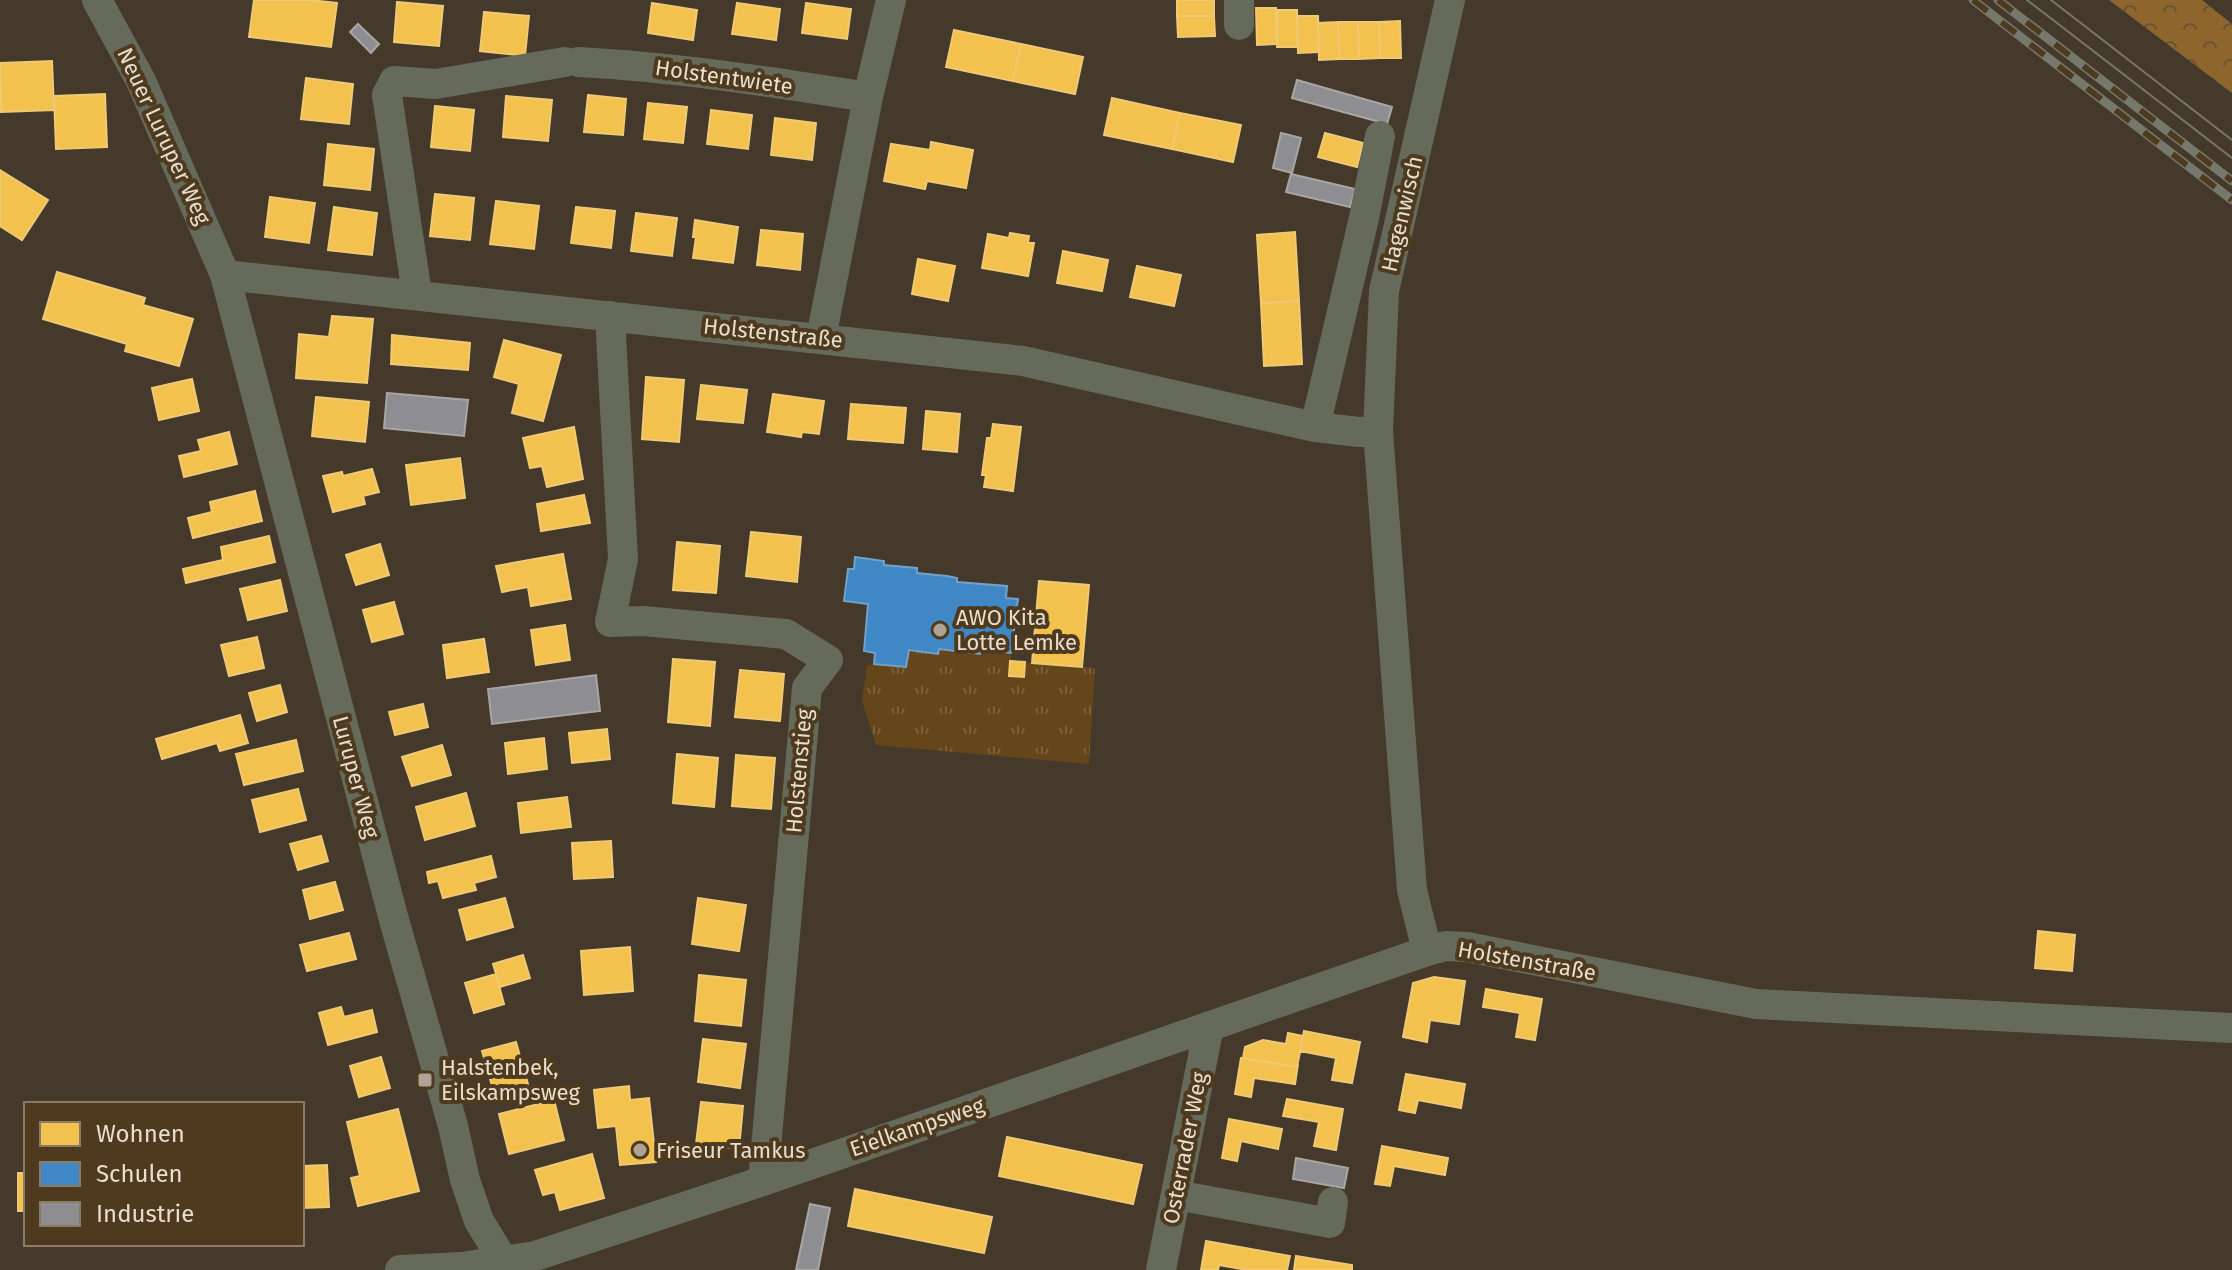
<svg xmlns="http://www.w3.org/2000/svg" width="2232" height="1270" font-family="'Fira Sans',sans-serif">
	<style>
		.grass { fill: url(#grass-tufts) }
		.forest { fill: url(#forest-crowns) }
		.homes { fill: #f2c14e; stroke: #efc974; stroke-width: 2 }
		.schools { fill: #3f88c5; stroke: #72a2c7; stroke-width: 2 }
		.industry { fill: #8d8d92; stroke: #a9a5a4; stroke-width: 2 }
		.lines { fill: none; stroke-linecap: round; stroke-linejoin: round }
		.minor { stroke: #656a5a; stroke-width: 30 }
		.tram { stroke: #76786b; stroke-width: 2 }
		.rail-casing { stroke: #76786b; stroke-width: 9 }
		.rail { stroke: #4e3a1f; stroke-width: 6; stroke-dasharray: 18; stroke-linecap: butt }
		.poi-dot { fill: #afa494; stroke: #4e3a1f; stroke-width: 3 }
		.labels { text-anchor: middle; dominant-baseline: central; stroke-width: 8; stroke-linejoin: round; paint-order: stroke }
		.street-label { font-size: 22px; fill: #e9ddcd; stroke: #4e3a1f }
		.poi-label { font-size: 22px; fill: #e9ddcd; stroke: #4e3a1f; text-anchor: start }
	</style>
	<defs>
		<pattern id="grass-tufts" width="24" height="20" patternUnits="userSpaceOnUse" patternTransform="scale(2)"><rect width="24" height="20" fill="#64461a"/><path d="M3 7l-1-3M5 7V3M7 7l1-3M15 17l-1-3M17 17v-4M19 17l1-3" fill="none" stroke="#7a603a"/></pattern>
		<pattern id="forest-crowns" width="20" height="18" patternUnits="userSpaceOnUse" patternTransform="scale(2)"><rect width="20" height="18" fill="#8e662d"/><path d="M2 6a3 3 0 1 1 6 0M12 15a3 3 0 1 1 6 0" fill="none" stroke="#6a5436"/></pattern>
	</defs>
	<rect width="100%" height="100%" fill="#44392a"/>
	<path class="grass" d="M939 649 980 654 981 650 1011 653V661L1095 668 1089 764 876 745 862 701 867 666 874 664 906 667 909 650Z"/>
	<path class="forest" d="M2109 0H2202L2232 24V93Z"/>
	<path class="homes" d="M254 0H310L337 3 331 47 249 37Z
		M1177 0H1214V16H1177Z
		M397 2 443 6 439 46 394 42Z
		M652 3 697 10 693 40 648 33Z
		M737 3 780 9 776 40 732 34Z
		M806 3 851 9 847 39 802 33Z
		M1256 8H1276L1277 44 1257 45Z
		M1277 10H1297L1298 47H1277Z
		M484 12 529 16 525 56 480 51Z
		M1177 16H1214L1215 36 1178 37Z
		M1297 16H1318L1319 52 1298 53Z
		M1400 21 1401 58H1380L1379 22Z
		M1338 22H1358L1359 59H1339Z
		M1338 22 1339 59 1319 60 1318 23Z
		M1358 22H1379L1380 58 1359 59Z
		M954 30 1021 44 1013 81 946 67Z
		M1021 44 1083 57 1075 94 1013 81Z
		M52 61 54 110 1 112 0 63Z
		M306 78 353 84 349 124 301 119Z
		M105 94 107 147 56 149 54 96Z
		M588 95 626 99 623 135 584 132Z
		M506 96 552 100 548 141 503 137Z
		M1112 98 1180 113 1172 149 1104 135Z
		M648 103 687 107 683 143 644 139Z
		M435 106 474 110 470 151 431 147Z
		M711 110 752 115 748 149 707 144Z
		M1180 113 1241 125 1233 162 1172 149Z
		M775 118 816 123 812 160 771 155Z
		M1325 133 1363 143 1357 167 1318 157Z
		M931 142 973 150 966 188 927 181 925 189 884 181 891 144 930 150Z
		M328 144 374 149 370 190 324 185Z
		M0 170 48 200 22 240 0 226Z
		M435 194 474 198 470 240 430 236Z
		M270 197 315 203 309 243 265 237Z
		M496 201 539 206 534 249 490 244Z
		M334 207 377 213 372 255 328 250Z
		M576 207 615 211 611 248 571 243Z
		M636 213 677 218 672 256 631 251Z
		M695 220 738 227 733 263 693 258 696 237H693Z
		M761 230 803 234 800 270 757 265Z
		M1295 232 1299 301 1261 303 1257 235Z
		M1010 233 1029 236 1028 243H1034L1028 276 982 268 988 234 1009 238Z
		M1063 251 1108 260 1102 291 1057 283Z
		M918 259 955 266 948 301 912 294Z
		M1137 266 1181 275 1174 306 1130 297Z
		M57 272 145 298 143 305 193 319 179 366 125 351 127 344 43 319Z
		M1299 301 1302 364 1264 366 1261 303Z
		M332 316 373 319 367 383 296 378 299 334 329 337Z
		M392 335 470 343 468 370 391 364Z
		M504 340 561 355 543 421 512 413 519 384 494 377Z
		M646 377 684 380 679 442 642 439Z
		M192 379 199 411 159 420 152 388Z
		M701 385 747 390 743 423 697 419Z
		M773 394 824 401 819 434 802 432 801 437 767 432Z
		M316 397 369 402 365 442 312 436Z
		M851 404 906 408 903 443 848 439Z
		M926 411 960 414 957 452 923 449Z
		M993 424 1021 427 1013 491 984 487 986 475H982L987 438H991Z
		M574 427 583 479 547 487 542 466 530 468 523 438Z
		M229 432 237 464 184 477 179 456 201 451 198 440Z
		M460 458 465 498 411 505 406 465Z
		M372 469 379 492 363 496 365 504 333 512 323 476 342 472 343 476Z
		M255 491 262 521 193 538 188 518 212 512 210 502Z
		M584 495 590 523 541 531 537 504Z
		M751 532 801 537 797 582 746 576Z
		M269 536 275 562 186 583 183 569 223 560 221 547Z
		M677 542 720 546 716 593 673 590Z
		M380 544 389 575 356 585 346 555Z
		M563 554 571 599 531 606 528 587 502 592 496 566Z
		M280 580 287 611 248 620 240 589Z
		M1039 581 1089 585 1082 667 1032 663Z
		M394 602 403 634 372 642 363 610Z
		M565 625 570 660 536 665 531 630Z
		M257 637 264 668 229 676 221 645Z
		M484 639 489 672 447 678 443 645Z
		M673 659 715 662 710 726 668 722Z
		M1010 661 1025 662 1024 677 1009 676Z
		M740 670 784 674 780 721 735 717Z
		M280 685 287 712 257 721 249 693Z
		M423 704 428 727 395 735 389 712Z
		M240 715 248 743 220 751 217 743 162 759 156 739Z
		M607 729 610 759 572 763 569 733Z
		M544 738 547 769 508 774 505 743Z
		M296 740 303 771 244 785 236 754Z
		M442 745 451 775 412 786 402 757Z
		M677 754 718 758 714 807 673 803Z
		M736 755 775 758 771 809 732 806Z
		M298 789 306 820 260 832 252 800Z
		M466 793 475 826 425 840 416 807Z
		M567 797 571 827 521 833 518 803Z
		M321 836 328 861 298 870 290 844Z
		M611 841 613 877 574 879 572 843Z
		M491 856 496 877 474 883 476 890 443 898 438 881 429 883 427 872Z
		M335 882 343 910 310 919 303 890Z
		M505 898 513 927 467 940 459 910Z
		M698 898 746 905 739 951 692 944Z
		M2038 931 2075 935 2072 971 2035 968Z
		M349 933 356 959 307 971 300 945Z
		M630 947 633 991 584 995 581 951Z
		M523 955 530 978 500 987 493 964Z
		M496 974 504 1004 474 1013 465 983Z
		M699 975 746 980 741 1026 695 1021Z
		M1434 977 1465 981 1459 1024 1430 1020 1427 1042 1403 1037 1413 983Z
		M1486 989 1542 999 1535 1040 1516 1037 1520 1013 1483 1007Z
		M341 1007 344 1017 372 1010 377 1032 328 1045 319 1013Z
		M1304 1031 1360 1042 1352 1083 1332 1080 1336 1058 1300 1051Z
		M1288 1033 1303 1036 1297 1067 1243 1058 1245 1047 1263 1040 1286 1044Z
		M703 1039 746 1044 740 1088 698 1082Z
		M516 1042 528 1084 494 1093 482 1051Z
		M381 1057 390 1088 359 1097 350 1066Z
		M1241 1058 1297 1067 1298 1064 1295 1084 1254 1078 1251 1097 1235 1094Z
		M1406 1074 1465 1084 1461 1108 1418 1100 1415 1113 1399 1110Z
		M629 1086 630 1100 649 1098 656 1162 620 1165 616 1126 598 1128 594 1090Z
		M1287 1099 1343 1109 1336 1150 1314 1146 1319 1122 1283 1116Z
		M554 1100 564 1140 509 1154 499 1114Z
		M701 1102 743 1106 739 1149 696 1144Z
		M398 1109 419 1191 358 1206 351 1178 360 1176 347 1122Z
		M1229 1119 1282 1129 1278 1149 1241 1141 1237 1161 1222 1158Z
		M1007 1137 1142 1165 1133 1204 999 1176Z
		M1382 1146 1448 1158 1445 1175 1394 1166 1390 1186 1375 1184Z
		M592 1154 604 1198 560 1210 555 1192 543 1195 535 1170Z
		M327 1165 329 1207 302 1208V1166Z
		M18 1173H26V1211H18Z
		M855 1189 992 1217 984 1253 848 1226Z
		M1206 1241 1290 1256 1287 1270H1247L1219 1265 1218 1270H1201Z
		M1296 1256 1352 1265V1270H1294Z"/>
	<path class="schools" d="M855 557 884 561V565L917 568V573L947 576 957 578V582L1007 586 1006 598 1018 599 1011 653 981 650 980 654 939 649 938 654 909 650 906 667 874 664 875 653 864 651 868 604 844 601 848 569H854Z"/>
	<path class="industry" d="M358 24 379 44 371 53 350 32Z
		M1297 80 1392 107 1387 124 1292 98Z
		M1281 133 1301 138 1292 173 1273 168Z
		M1291 174 1355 189 1350 207 1286 192Z
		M387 393 468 400 464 436 384 428Z
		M596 675 600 711 492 724 488 689Z
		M1296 1158 1348 1168 1344 1188 1293 1179Z
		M810 1204 830 1208 818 1270H796Z"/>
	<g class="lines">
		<path class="minor" d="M97 0 141 81 225 275 394 920 453 1126 465 1180 479 1221 509 1270
			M1239 0V25
			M578 62C676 67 772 82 868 97
			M225 275 1023 361 1315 427 1359 432 1378 431
			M417 294 387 95 394 81 436 84 565 62
			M610 316 623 559 610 622 643 621 786 634 828 660 807 688 763 1181
			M821 338 868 97 891 0
			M1315 427 1364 218 1380 136
			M1427 951 1412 890 1378 431 1384 291 1450 0
			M1176 1195 1330 1223 1333 1202
			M400 1270 462 1267 535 1256 763 1181 1427 951 1446 946 1467 947 1756 1004 2232 1028
			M1161 1270 1209 1026"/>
		<path class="tram" d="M2027 0 2232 158
			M2051 0 2232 140"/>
		<defs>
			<path id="rail" d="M1973 0 2232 200
				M1998 0 2232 181"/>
		</defs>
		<use href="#rail" class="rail-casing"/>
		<use href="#rail" class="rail"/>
	</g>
	<g class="poi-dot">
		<circle cx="940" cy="630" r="8"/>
		<rect x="417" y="1072" width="16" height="16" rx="4"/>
		<circle cx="640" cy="1150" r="8"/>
	</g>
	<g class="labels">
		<g class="street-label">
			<text transform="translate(724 77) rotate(8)">Holstentwiete</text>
			<text transform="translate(164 136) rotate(65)">Neuer Luruper Weg</text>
			<text transform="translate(1402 214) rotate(-77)">Hagenwisch</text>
			<text transform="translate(773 333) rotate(6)">Holstenstraße</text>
			<text transform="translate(799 771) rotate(-85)">Holstenstieg</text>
			<text transform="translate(356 777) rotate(75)">Luruper Weg</text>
			<text transform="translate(1527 961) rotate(10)">Holstenstraße</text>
			<text transform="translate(917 1127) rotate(-19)">Eielkampsweg</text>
			<text transform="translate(1185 1148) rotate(-79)">Osterrader Weg</text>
		</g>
		<g class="poi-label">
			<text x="956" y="617">AWO Kita<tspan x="956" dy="25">Lotte Lemke</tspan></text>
			<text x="441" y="1067">Halstenbek,<tspan x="441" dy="25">Eilskampsweg</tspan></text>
			<text x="656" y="1150">Friseur Tamkus</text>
		</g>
	</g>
	<rect x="24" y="1102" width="280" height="144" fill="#4e3a1f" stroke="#8c7b65" stroke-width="2"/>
	<rect x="40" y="1122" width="40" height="24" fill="#f2c14e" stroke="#8c7b65" stroke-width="2"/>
	<text x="96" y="1142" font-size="24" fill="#e9ddcd">Wohnen</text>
	<rect x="40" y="1162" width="40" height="24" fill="#3f88c5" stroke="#8c7b65" stroke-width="2"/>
	<text x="96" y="1182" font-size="24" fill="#e9ddcd">Schulen</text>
	<rect x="40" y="1202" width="40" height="24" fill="#8d8d92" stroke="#8c7b65" stroke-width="2"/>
	<text x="96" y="1222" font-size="24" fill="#e9ddcd">Industrie</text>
</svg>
